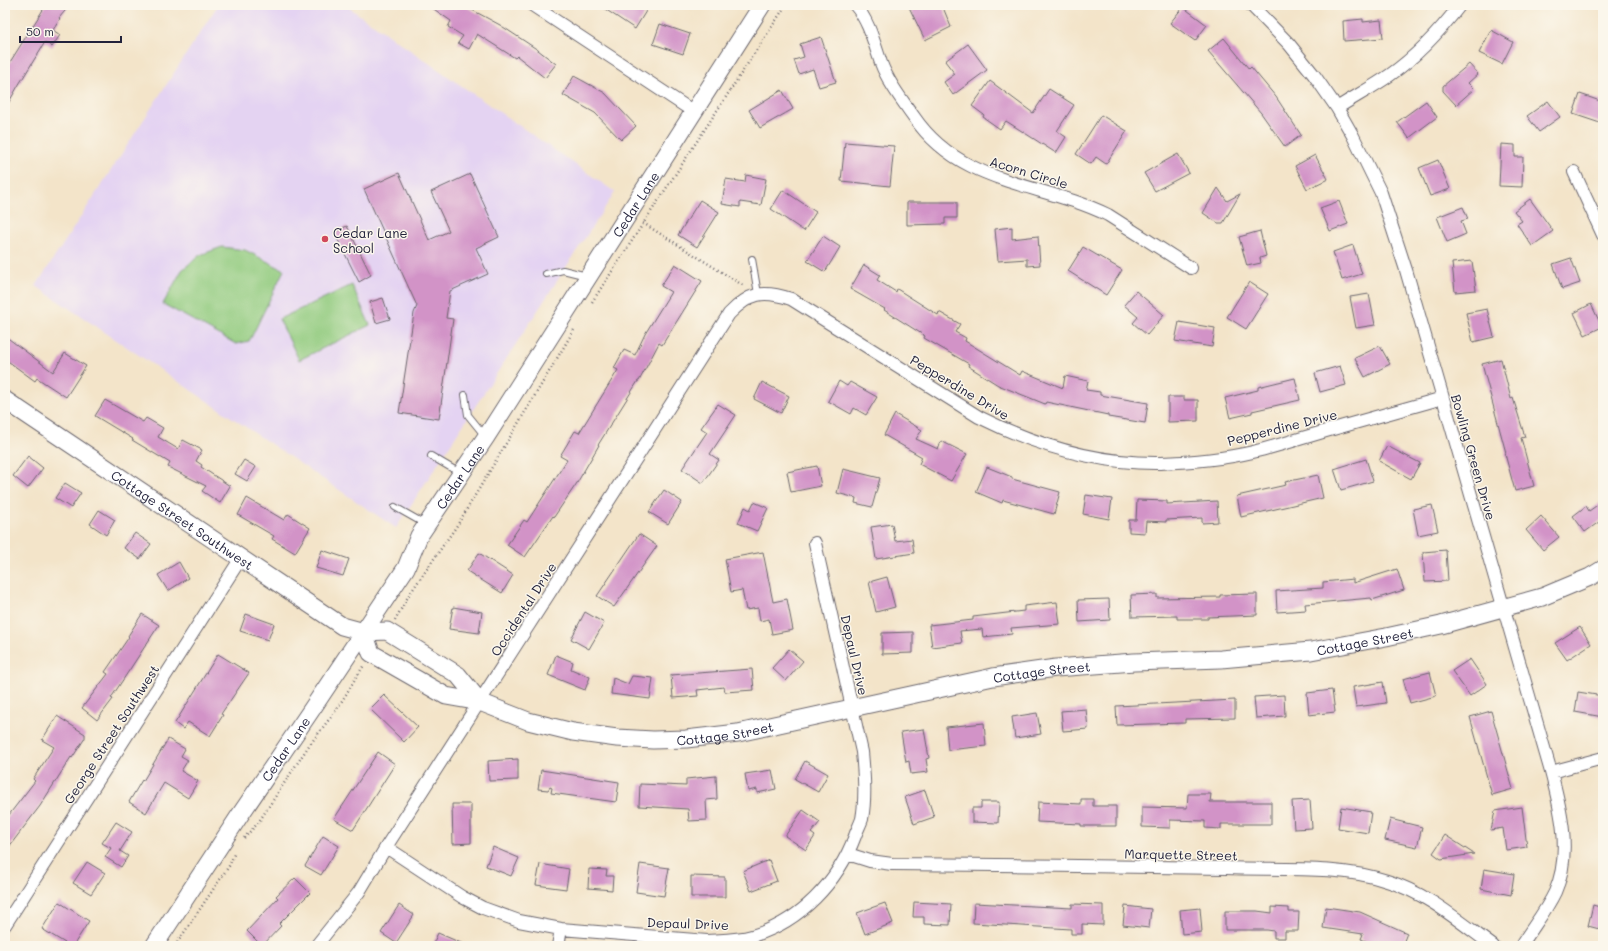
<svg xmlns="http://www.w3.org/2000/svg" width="1608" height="951" font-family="Mali,sans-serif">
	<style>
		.built { fill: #e4d3f2 }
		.green { fill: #92cb7f; stroke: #5a765d }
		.building { fill: #d293c7 }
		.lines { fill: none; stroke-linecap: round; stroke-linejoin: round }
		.lane-casing { stroke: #6b666d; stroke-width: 8 }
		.street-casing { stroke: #6b666d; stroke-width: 14 }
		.secondary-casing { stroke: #6b666d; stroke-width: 19 }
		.path { stroke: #6b666d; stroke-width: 2.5; stroke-dasharray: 1 3; stroke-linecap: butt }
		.lane { stroke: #fff; stroke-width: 6 }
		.street { stroke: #fff; stroke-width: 12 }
		.secondary { stroke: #fff; stroke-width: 17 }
		.poi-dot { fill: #d1495b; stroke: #fbf7ec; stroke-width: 1.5 }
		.labels { text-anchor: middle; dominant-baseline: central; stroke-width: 3; stroke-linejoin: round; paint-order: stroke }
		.street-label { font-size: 13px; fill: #22223b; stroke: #fbf7ec }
		.poi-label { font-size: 13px; fill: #22223b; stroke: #fbf7ec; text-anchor: start }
	</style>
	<rect width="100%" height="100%" fill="#fbf7ec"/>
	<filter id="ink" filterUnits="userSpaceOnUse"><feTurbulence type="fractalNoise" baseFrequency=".025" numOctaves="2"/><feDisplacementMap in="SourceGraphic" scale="8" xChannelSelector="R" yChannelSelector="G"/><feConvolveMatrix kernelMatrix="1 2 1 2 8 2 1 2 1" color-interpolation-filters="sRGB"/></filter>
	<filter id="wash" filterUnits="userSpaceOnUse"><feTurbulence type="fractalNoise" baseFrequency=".012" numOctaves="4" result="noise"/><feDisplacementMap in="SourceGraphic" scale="16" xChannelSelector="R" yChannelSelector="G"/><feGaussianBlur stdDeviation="0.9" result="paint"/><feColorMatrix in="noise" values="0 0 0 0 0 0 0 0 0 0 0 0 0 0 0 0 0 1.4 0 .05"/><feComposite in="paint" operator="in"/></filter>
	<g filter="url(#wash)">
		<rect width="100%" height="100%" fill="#f3e4c9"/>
		<path class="built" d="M218 5H345L615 192 396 528 36 286Z"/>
		<path class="green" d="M222 247 245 250 284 270 252 336 249 341 236 344 163 304 182 270 200 255Z
			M352 285 370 325 299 360 279 319Z"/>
		<g id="blocks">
			<path class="building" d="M46 5H70L59 18 60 19 53 30 60 35 52 47 45 42 18 86 5 109V70Z
				M428 5H463L500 25 538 50 556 64 545 78 517 56 515 58 477 34 469 49 458 43 463 36 448 27 451 21Z
				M599 5H637L646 11 635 29Z
				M908 5H942L951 27 925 40Z
				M1183 7 1207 25 1195 41 1170 23Z
				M1363 19V22L1381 20 1383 38 1344 41 1343 21Z
				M660 24 690 34 683 54 653 44Z
				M1491 30 1513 42 1502 64 1479 53Z
				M821 37 836 82 819 87 813 69 799 74 794 60 804 57 800 44Z
				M1224 38 1249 69 1251 67 1276 97 1301 135 1285 147 1261 113 1208 51Z
				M968 44 987 70 953 95 944 82 955 74 945 61Z
				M1469 64 1478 74 1468 83 1474 89 1456 105 1443 91V86Z
				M574 76 605 93 636 126 621 140 595 113 563 95Z
				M990 81 1033 113 1049 89 1074 105 1057 131 1066 137 1056 153 1006 121 1000 129 983 117 984 115 972 106Z
				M782 90 793 109 760 128 749 110Z
				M1580 94 1603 102V124L1573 114Z
				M1426 101 1437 117 1409 138 1397 122Z
				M1548 101 1560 117 1539 132 1527 116Z
				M1101 115 1127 131 1106 164 1096 157 1091 164 1076 154Z
				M845 142 894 146 890 186 841 181Z
				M1501 144 1515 145V157H1523L1522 187 1499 186Z
				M1178 154 1189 173 1155 191 1144 173Z
				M1315 155 1328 179 1307 189 1295 166Z
				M1438 160 1450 189 1430 196 1419 168Z
				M399 173 429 240 449 231 431 192 470 174 499 237 476 248 488 274 450 291 446 318 453 319 439 419 399 413 414 313 417 306 364 189Z
				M746 175 766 179 761 205 740 202V207L722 204 726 179 745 182Z
				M1218 188 1227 201 1240 194 1223 223H1218L1203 213Z
				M783 190 816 212 804 231 771 209Z
				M1530 199 1553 231 1532 246 1517 224 1522 221 1514 211Z
				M700 200 719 212 697 247 678 235Z
				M1339 201 1348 224 1330 231 1320 208Z
				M907 202H957V218H945V224L907 225Z
				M1463 207 1468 219 1461 221 1466 234 1447 242 1437 217Z
				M347 226 371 275 359 282 334 232Z
				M1012 227V239L1038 236 1040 265 1027 266V259L998 261 995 229Z
				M1260 231 1266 256 1260 258 1261 263 1247 266 1239 237Z
				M823 236 840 247 825 272 807 261Z
				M1353 245 1362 274 1342 280 1333 252Z
				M1083 247 1122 270 1106 295 1068 271Z
				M1571 258 1580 283 1562 289 1553 264Z
				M1472 261 1476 290 1455 292 1452 263Z
				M675 264 702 281 662 345 659 343 639 381H638L598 445H599L577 483 554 517 553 516 525 557 507 545 524 520 527 522 567 460 560 456 575 431 579 433 618 370 614 368 624 350 635 355 645 334 671 292 661 286Z
				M864 265 880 275 877 280 896 292 897 289 938 315 939 312 960 324 955 332 966 338 965 341 1020 375 1022 371 1063 388 1065 376 1088 381 1086 390 1100 392V395L1148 403 1145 423 1108 417V415L1046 402 1045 404 998 385 968 366 969 364 924 338 925 336 884 310 885 309 850 289Z
				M1249 282 1268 294 1246 329 1227 317Z
				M1136 291 1164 315 1147 335 1133 323 1138 317 1124 305Z
				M1369 294 1375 325 1356 328 1350 297Z
				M383 298 390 319 376 323 370 302Z
				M1591 304 1602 327 1585 335 1574 313Z
				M1487 309 1494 337 1473 342 1466 313Z
				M1179 322 1215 328 1212 347 1175 341Z
				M5 336 53 372 65 353 86 366 66 397 37 378 35 381 5 359Z
				M1380 346 1390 364 1365 377 1355 358Z
				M1501 359 1511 399 1513 398 1525 437 1521 438 1534 486 1515 491 1505 454 1506 453 1482 364Z
				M1340 366 1346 385 1320 392 1315 373Z
				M1295 378 1300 400 1252 411V413L1230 418 1225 398 1258 390V387Z
				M839 381 847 386 850 382 877 397 866 415 854 408 851 414 828 401Z
				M762 382 789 396 781 413 754 399Z
				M1168 397H1184V400H1198V421L1168 422Z
				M105 400 143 422 146 418 163 428 158 437 178 449 183 440 202 450 196 461 202 465 201 467 230 486 220 503 202 491 206 486 168 467 170 463 132 440 133 439 95 416Z
				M718 404 736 415 710 454 719 460 703 483 682 469 707 432 701 428Z
				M895 414 922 430 916 439 938 449 941 441 967 454 951 481 919 464 922 457 884 435Z
				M1387 446 1420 463 1411 479 1379 461Z
				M28 456 43 468 28 488 13 476Z
				M1366 459 1373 481 1341 490 1334 469Z
				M244 460 256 467 247 481 235 474Z
				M817 466 821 486 791 492 787 472Z
				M987 467 1012 477V479L1060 492 1054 514 1003 500 1002 503 976 492Z
				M843 469 880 478 872 507 855 503 856 498 837 493Z
				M1318 475 1323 498 1241 517 1237 496 1286 485 1285 482Z
				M65 483 81 493 71 508 55 498Z
				M664 490 682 502 668 524 649 512Z
				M1086 495 1112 499 1109 519 1083 514Z
				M247 498 284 520 288 514 310 528 295 553 272 539 274 536 238 515Z
				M1137 500 1167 501V504L1217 501 1218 522 1202 523V518L1166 520V522L1146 521 1145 533 1129 532V520H1136Z
				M1603 501V519L1585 532 1573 516 1586 506 1589 511Z
				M754 502 768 508 757 531 738 523 745 507 750 510Z
				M1432 505 1438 531 1418 535 1413 509Z
				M99 510 115 520 106 535 90 524Z
				M1541 516 1559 537 1543 550 1526 530Z
				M892 524 895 541 912 539 914 553 876 559 871 527Z
				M135 533 151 544 140 559 124 548Z
				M639 534 657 546 614 607 597 596Z
				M322 550 349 559 343 576 316 568Z
				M1446 550 1448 581 1425 582 1423 552Z
				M763 552 773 602 787 599 793 630 772 634 769 619 760 621 758 608 746 610 742 590 731 592 725 559Z
				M479 553 513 575 502 593 467 571Z
				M179 562 188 578 168 591 158 575Z
				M1397 569 1404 590 1372 600 1371 598 1305 604 1306 610 1277 612 1276 591 1323 588V582L1353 579V583Z
				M887 577 895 607 876 612 869 582Z
				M1157 594V598L1220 597V595L1257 594V615L1208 617V619H1177V616L1132 617 1131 595Z
				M1109 599 1110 620 1079 622 1078 600Z
				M1057 602 1060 624 1011 628 1012 634 983 637 982 629 960 631 962 643 932 647 929 625 973 620V617L1024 611V606Z
				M453 607 482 612 479 633 449 629Z
				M585 612 604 623 589 649 571 639Z
				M142 614 159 625 111 698 113 699 97 720 82 708 108 674 105 672 129 637 128 636Z
				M246 614 274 624 268 640 240 631Z
				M1580 627 1591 644 1567 660 1555 643Z
				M913 632V653L882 654V633Z
				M789 649 803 661 786 681 772 668Z
				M218 654 249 673 221 714 223 715 210 736 188 722 183 729 175 723Z
				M556 655 573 662 571 669 590 677 585 690 548 675Z
				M1470 659 1487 684 1470 696 1452 671Z
				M752 669 754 690 725 692 724 687 697 690 698 696 673 698 671 675Z
				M1430 672 1436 696 1410 703 1403 679Z
				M632 676 653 678 650 699 611 694 613 678 628 684Z
				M1383 682 1386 703 1356 707 1353 687Z
				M1332 690 1335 712 1309 715 1307 693Z
				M1578 692 1603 696V717L1575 712Z
				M384 695 418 727 404 742 370 709Z
				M1284 695 1285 716 1256 718 1254 697Z
				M1235 700V718L1185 719V723L1117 725 1116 706Z
				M1086 709 1088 729 1063 731 1061 711Z
				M1491 711 1513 789 1492 795 1470 717Z
				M1037 713 1041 734 1015 738 1012 717Z
				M57 716 85 734V738L72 758 71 757 40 806 5 852V820L35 781 33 779 54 747 42 740Z
				M984 723 986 746 948 750 946 727Z
				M924 729 929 758 926 759 928 772 911 774 909 761 906 762 901 732Z
				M168 739 185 749 181 756 188 760 181 771 198 781 188 798 164 783 146 813 129 802 142 780 143 781Z
				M378 752 395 764 353 830 334 819Z
				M518 759V780L489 781 488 761Z
				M805 761 828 774 818 792 795 779Z
				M541 770 619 782 616 802 551 793 552 788 550 787 548 790 538 789Z
				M772 770 776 789 757 793V789L748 791 745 774Z
				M716 776 717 799 706 800 707 820 689 821 688 809 639 806 640 784 686 786V779Z
				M925 790 934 817 914 824 905 797Z
				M1188 794H1211L1210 802H1271V824H1221V829L1205 828V821L1170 820V828L1142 827V807L1187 808Z
				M1081 799H1093V806H1116V826H1081V824L1037 822 1038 802 1081 804Z
				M1310 800 1312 828 1294 829 1292 801Z
				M981 802H999L998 823 972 822V808H981Z
				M452 804H471V843L453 844Z
				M1341 807 1371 812 1368 833 1338 828Z
				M1522 807 1527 847 1506 850 1503 828 1491 830 1495 811Z
				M803 810 820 822 811 833 815 836 806 850 785 836Z
				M1390 819 1422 827 1417 847 1385 840Z
				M116 822 132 832 120 851 128 856 121 867 105 857 111 848 102 843Z
				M1445 835 1474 854 1441 859 1433 853Z
				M323 836 339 846 321 875 305 866Z
				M493 847 519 858 511 876 486 866Z
				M769 860 777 881 751 891 743 871Z
				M87 862 105 873 91 894 73 883Z
				M540 864 569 869 566 889 536 885Z
				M640 864 669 868 664 896 636 892Z
				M589 869 607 870 606 876H613L612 890 588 888Z
				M1484 869 1514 874 1511 895 1481 889Z
				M691 876 725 877V897H691Z
				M295 878 310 893 279 924 281 926 262 946 247 931 278 898 276 896Z
				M59 902 89 921 73 946H70L42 929Z
				M914 902 951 904 950 925 924 924V917H913Z
				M885 903 893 923 865 934 857 913Z
				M974 903 1072 908V904L1103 905V925L1082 924V934H1071V929L973 923Z
				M399 905 414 915 396 943 381 933Z
				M1593 905 1603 908V930L1588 926Z
				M1125 906 1151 909 1149 928 1123 925Z
				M1272 907 1289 908V912H1299L1298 931H1285V938H1274V931L1267 930H1225V911H1257L1272 913Z
				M1326 907 1360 912 1407 933 1402 946H1377L1361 939 1363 934 1323 928Z
				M1200 908 1202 932 1182 934 1180 910Z
				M438 933 468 946H432Z"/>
		</g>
	</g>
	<g filter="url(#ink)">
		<use href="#blocks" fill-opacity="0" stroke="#6b666d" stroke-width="1"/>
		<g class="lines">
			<defs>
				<path id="lane" d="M752 259 758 294
					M546 274 563 270 587 276
					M465 395 468 415 485 436
					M431 456 460 473
					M395 507 425 524"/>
				<path id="street" d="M532 5 694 112
					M855 5C869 21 874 43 881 63 888 82 902 100 914 117 961 186 1041 182 1108 215L1191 268
					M1251 5 1289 44 1314 75 1337 108 1353 136 1381 193 1406 270 1551 772C1561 810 1572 854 1555 892 1546 911 1532 928 1521 946
					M1337 108C1354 97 1373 87 1390 75 1417 56 1440 31 1460 5
					M1574 172 1603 235
					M1551 772 1603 758
					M386 847 462 897 483 908 519 921 561 929 707 941C722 940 738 940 752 936 800 922 838 882 855 836 857 830 860 825 862 819 866 797 864 774 862 752L815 543
					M848 854 870 861 892 864C1003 865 1115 866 1226 868 1277 870 1339 865 1387 881 1427 893 1460 922 1493 946
					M5 925 241 558
					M316 946 359 892 386 847 729 314C750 292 763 290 791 299L979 417C1035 445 1096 464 1160 463 1190 462 1223 459 1253 452 1278 446 1302 438 1326 431 1365 420 1404 409 1443 398
					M558 946 561 929"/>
				<g id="secondary">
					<path id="s1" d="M5 400 342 626 364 632 387 631 458 675 480 702"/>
					<path id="s2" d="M364 632 371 653 446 696 480 702 528 721 573 732 617 738 653 740 686 739 738 733 993 677 1056 668 1134 662 1221 659 1311 651 1386 637 1441 625 1542 597 1590 577 1603 569"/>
					<path id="s3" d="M154 946 240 815 314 706 406 568 419 536 486 437 762 5"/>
				</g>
			</defs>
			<use href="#lane" class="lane-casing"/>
			<use href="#street" class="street-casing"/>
			<use href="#secondary" class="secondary-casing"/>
			<path class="path" d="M643 223 744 286
				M592 302 786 5
				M395 620 409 595 458 524 574 330
				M244 838 258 823 308 747 337 709 364 665
				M175 946 229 866 235 852"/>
			<use href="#lane" class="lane"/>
			<use href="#street" class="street"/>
			<use href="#secondary" class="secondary"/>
		</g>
	</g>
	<circle class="poi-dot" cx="325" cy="239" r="4"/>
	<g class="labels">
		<g class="street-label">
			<text transform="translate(1029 172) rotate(17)">Acorn Circle</text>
			<text stroke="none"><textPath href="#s3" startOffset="885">Cedar Lane</textPath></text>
			<text transform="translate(960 387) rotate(31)">Pepperdine Drive</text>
			<text transform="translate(1282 427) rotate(-14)">Pepperdine Drive</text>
			<text transform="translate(1474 457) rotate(74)">Bowling Green Drive</text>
			<text stroke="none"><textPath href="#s3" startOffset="561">Cedar Lane</textPath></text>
			<text stroke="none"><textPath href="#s1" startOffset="214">Cottage Street Southwest</textPath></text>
			<text transform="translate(523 609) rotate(-57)">Occidental Drive</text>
			<text stroke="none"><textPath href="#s2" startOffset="1042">Cottage Street</textPath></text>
			<text transform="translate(855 655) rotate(77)">Depaul Drive</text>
			<text stroke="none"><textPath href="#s2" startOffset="717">Cottage Street</textPath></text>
			<text stroke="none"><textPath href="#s2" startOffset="394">Cottage Street</textPath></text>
			<text transform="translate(111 734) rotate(-57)">George Street Southwest</text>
			<text stroke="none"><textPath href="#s3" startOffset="237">Cedar Lane</textPath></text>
			<text transform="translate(1181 854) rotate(1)">Marquette Street</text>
			<text transform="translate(688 923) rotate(2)">Depaul Drive</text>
		</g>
		<g class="poi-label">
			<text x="333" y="232">Cedar Lane<tspan x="333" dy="15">School</tspan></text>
		</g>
	</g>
	<rect width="1608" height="951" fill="none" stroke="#fbf7ec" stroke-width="20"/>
	<path d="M20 36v6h101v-6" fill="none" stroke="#22223b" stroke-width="2"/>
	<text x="26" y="36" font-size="12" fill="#22223b" stroke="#fbf7ec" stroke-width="3" paint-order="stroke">50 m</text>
</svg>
